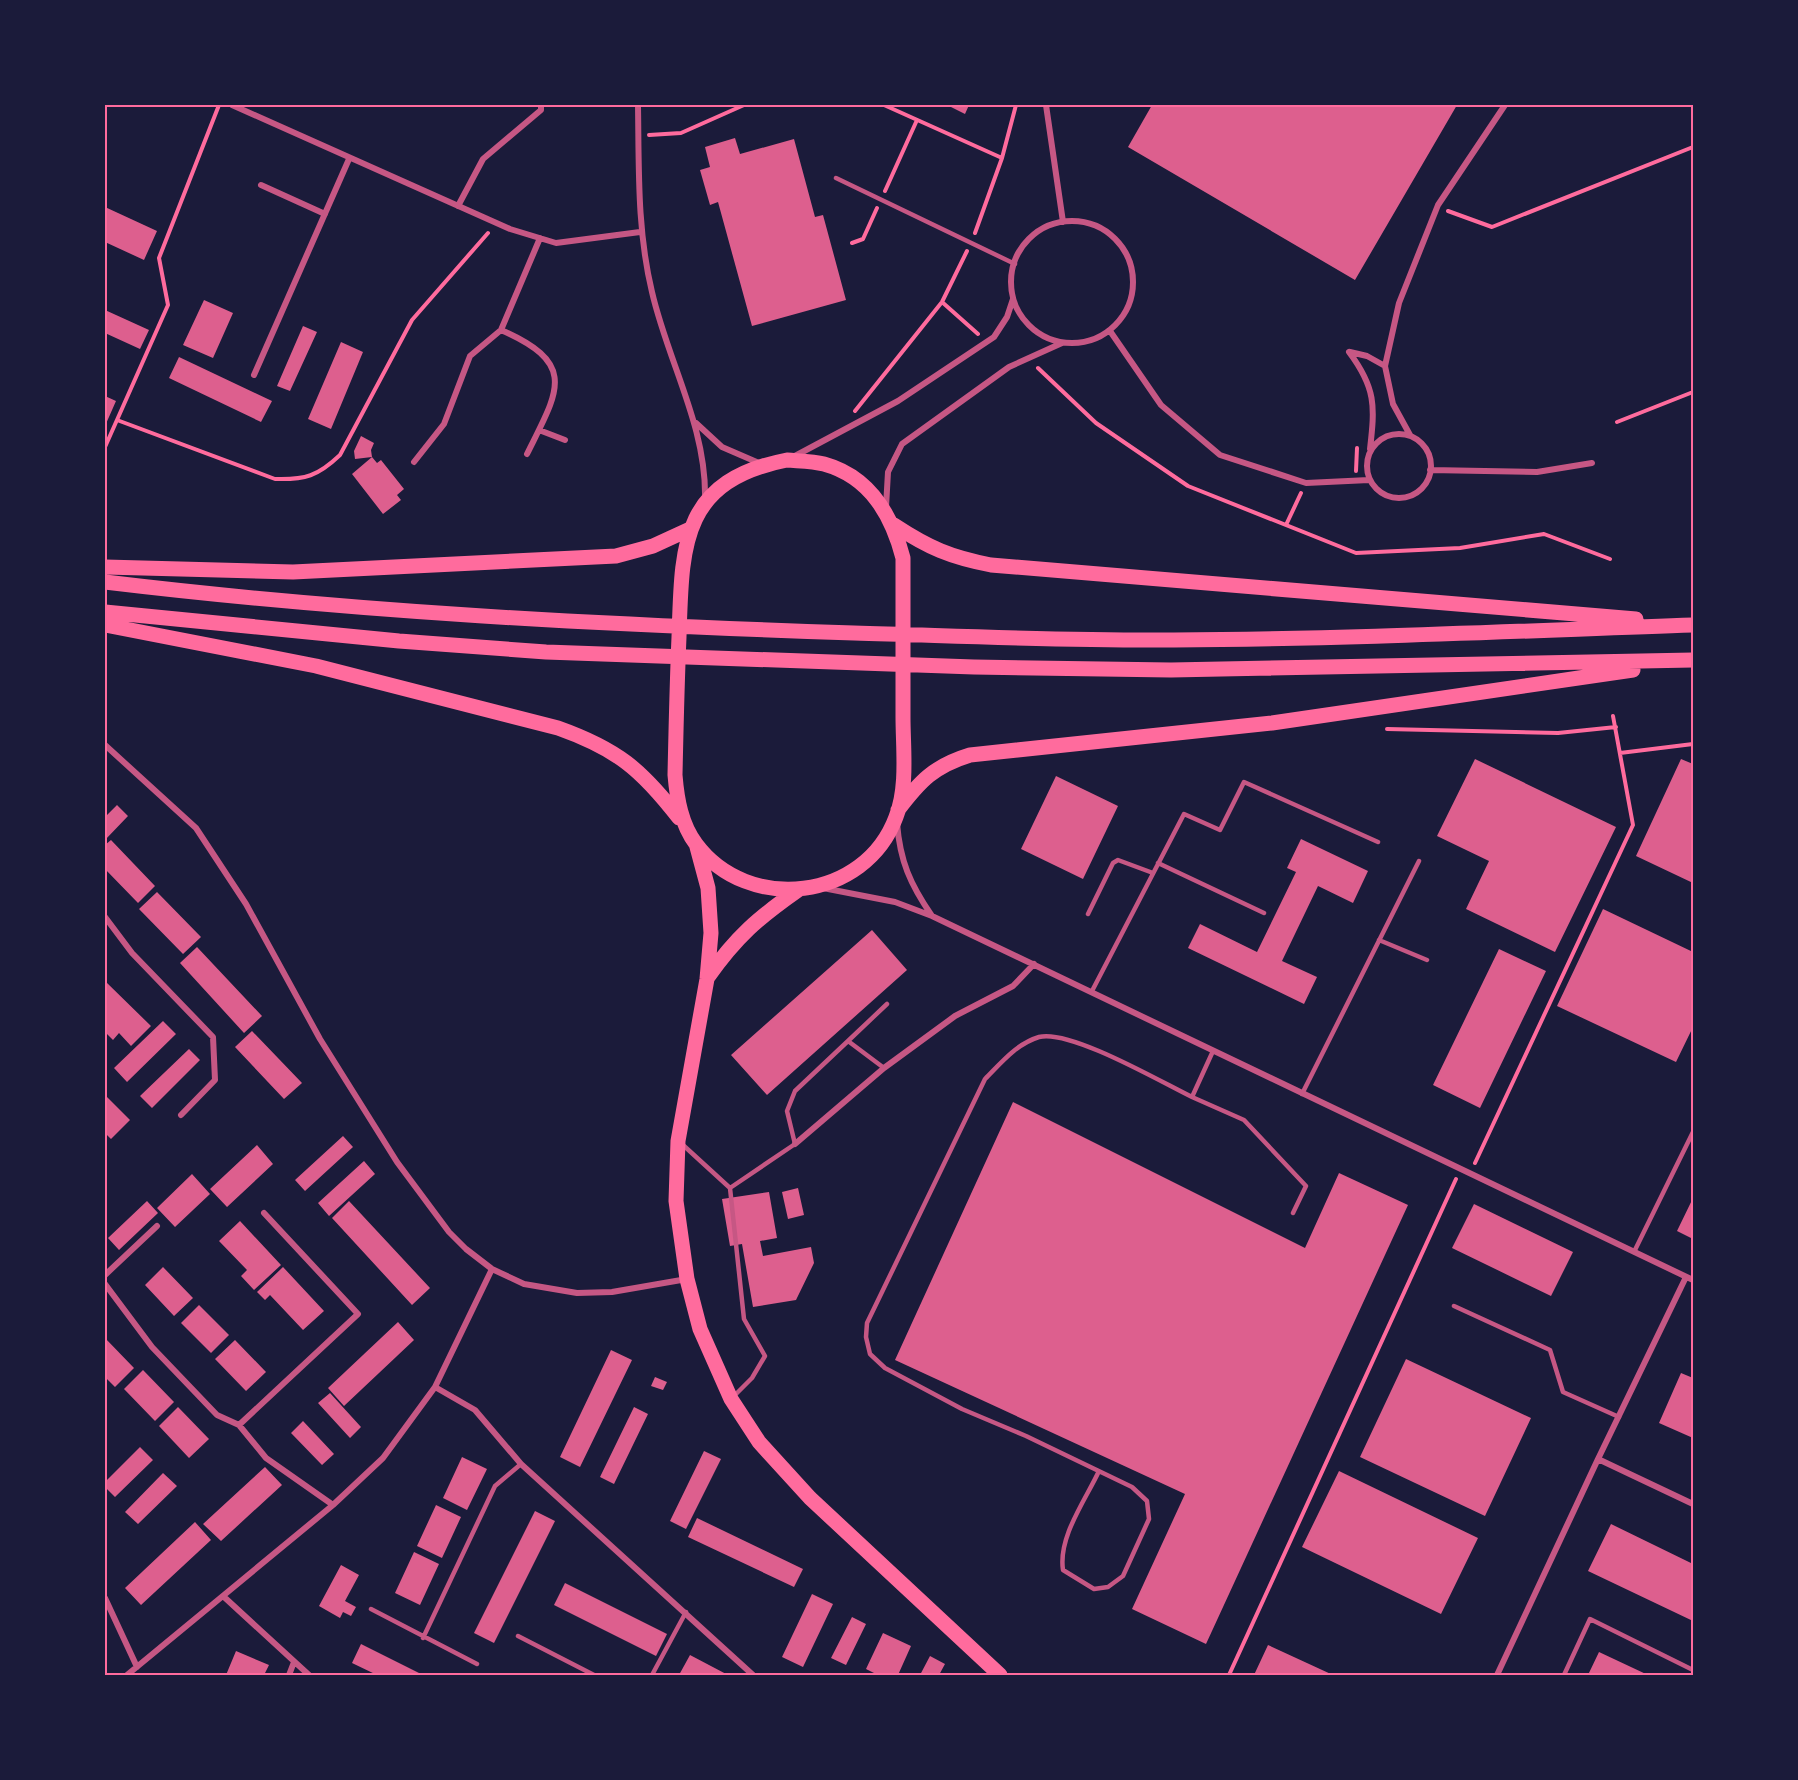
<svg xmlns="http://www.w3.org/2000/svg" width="1798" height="1780" font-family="'Source Serif 4',serif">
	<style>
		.building { fill: #dd5f8e }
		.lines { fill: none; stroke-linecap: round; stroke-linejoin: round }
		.path { stroke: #ff6b9d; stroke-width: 4 }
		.service { stroke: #c65784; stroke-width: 4.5 }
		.minor { stroke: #c65784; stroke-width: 6 }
		.primary { stroke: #ff6b9d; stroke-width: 15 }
		.neatline { fill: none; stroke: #ff6b9d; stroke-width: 2 }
	</style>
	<rect width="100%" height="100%" fill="#1b1b3a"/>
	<path class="building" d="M947 105H969L965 114Z
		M1152 105H1457L1355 280 1128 147Z
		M735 138 740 154 794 139 815 217 823 215 846 300 752 326 718 202 710 205 700 170 710 167 705 147Z
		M105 207 157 231 144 260 105 242Z
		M204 300 233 313 213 358 183 345Z
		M105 310 149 330 140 349 105 333Z
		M303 326 317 332 290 391 277 386Z
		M341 342 363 352 331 429 308 419Z
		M179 357 272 401 261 422 169 378Z
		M105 396 116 401 105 426Z
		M361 436 374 443 371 450 372 457 355 459 354 451Z
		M372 457 377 463 381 460 404 489 397 495 401 500 383 514 352 474Z
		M1475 759 1616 827 1555 952 1466 909 1489 861 1437 836Z
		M1681 759 1693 764V883L1636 856Z
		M1056 776 1118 806 1083 879 1021 849Z
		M117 805 128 816 105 840V817Z
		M1301 839 1368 871 1353 903 1318 886 1282 961 1317 977 1304 1004 1188 948 1200 924 1257 952 1296 872 1287 868Z
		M111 840 155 886 138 903 105 869V845Z
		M157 892 201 937 183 954 139 909Z
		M1603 909 1693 952V1027L1676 1062 1557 1006Z
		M872 930 907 970 767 1095 731 1055Z
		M197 947 262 1016 244 1033 180 963Z
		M1499 949 1546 971 1480 1108 1433 1085Z
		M105 981 151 1026 131 1046 119 1033 113 1040 105 1032Z
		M163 1021 176 1034 127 1082 114 1068Z
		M252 1031 302 1083 284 1099 235 1047Z
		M189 1049 200 1060 152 1108 140 1096Z
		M105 1095 130 1120 111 1139 105 1133Z
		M1013 1102 1305 1248 1339 1173 1408 1205 1206 1644 1132 1609 1185 1494 895 1360Z
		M343 1136 353 1147 305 1191 295 1180Z
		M257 1145 273 1164 227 1207 210 1189Z
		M364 1161 375 1174 329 1216 318 1203Z
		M192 1174 210 1194 175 1227 157 1208Z
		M798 1188 804 1215 788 1219 782 1192Z
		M769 1192 777 1238 760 1241 763 1256 811 1247 814 1263 796 1300 753 1307 742 1244 730 1246 722 1199Z
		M1693 1198V1239L1677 1231Z
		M147 1201 158 1213 119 1250 108 1238Z
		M349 1201 430 1288 412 1305 332 1218Z
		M1474 1204 1573 1252 1551 1296 1452 1248Z
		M240 1221 281 1265 254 1290 241 1276 247 1270 219 1241Z
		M163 1267 193 1298 174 1316 145 1285Z
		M283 1267 324 1311 303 1330 270 1295 265 1300 257 1292Z
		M199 1305 229 1335 211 1353 181 1323Z
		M398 1322 414 1340 344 1406 328 1388Z
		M105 1338 134 1368 115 1387 105 1377Z
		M235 1340 266 1372 246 1391 215 1359Z
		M611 1350 632 1360 580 1467 560 1457Z
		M1406 1359 1531 1418 1485 1516 1360 1457Z
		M143 1370 174 1402 155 1421 124 1389Z
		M1681 1373 1693 1378V1438L1659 1423Z
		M655 1377 667 1382 663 1390 651 1386Z
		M330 1393 361 1427 350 1438 318 1403Z
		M178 1407 209 1439 189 1458 159 1426Z
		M634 1407 648 1414 614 1484 600 1477Z
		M303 1421 334 1454 322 1465 291 1433Z
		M140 1447 153 1460 115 1497 105 1487V1482Z
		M704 1451 721 1459 686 1529 670 1521Z
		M462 1457 487 1469 467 1510 443 1498Z
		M265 1467 282 1485 221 1541 203 1524Z
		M1339 1471 1478 1538 1441 1614 1302 1547Z
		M163 1473 177 1486 138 1524 125 1512Z
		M436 1505 461 1517 442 1558 417 1546Z
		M535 1511 555 1521 494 1643 474 1633Z
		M697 1518 803 1569 794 1587 688 1537Z
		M195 1522 211 1540 141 1605 125 1588Z
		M1611 1524 1693 1564V1621L1588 1571Z
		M414 1552 439 1564 420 1605 395 1593Z
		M341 1565 359 1575 345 1601 356 1607 351 1616 343 1612 340 1618 319 1606Z
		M565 1583 667 1634 656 1656 554 1605Z
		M812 1594 833 1604 803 1667 782 1657Z
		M852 1617 866 1624 846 1665 831 1658Z
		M883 1633 911 1646 898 1675H878L866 1669Z
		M361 1644 423 1675H377L352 1663Z
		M1268 1645 1333 1675H1254Z
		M236 1651 269 1665 264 1675H226Z
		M1599 1652 1648 1675H1588Z
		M690 1655 728 1675H679Z
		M930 1656 945 1664 939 1675H920Z"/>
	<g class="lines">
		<path class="path" d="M884 105 1002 158
			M649 135 681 133 744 105
			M885 191 917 120
			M1448 211 1492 227 1693 147
			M975 233 1002 158 1016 105
			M852 243 863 239 877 208
			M942 302 978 334
			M1038 368 1096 423 1188 486 1356 553 1460 548 1544 534 1610 559
			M855 411 942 302 967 251
			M117 420 275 479C305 480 318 476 340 455L412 320 488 233
			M1617 422 1693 392
			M105 447 168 305 159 258 219 105
			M1356 471 1357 448
			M1286 525 1301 493
			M1387 729 1558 733 1616 727
			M1620 753 1693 744
			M1475 1163 1633 825 1613 716
			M1229 1675 1456 1179"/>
		<path class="service" d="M836 178 1015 264
			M1158 863 1264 913
			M1088 914 1113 863 1118 860 1153 873
			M1379 940 1427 960
			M1092 991 1184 814 1220 830 1244 782 1378 842
			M848 1041 887 1004
			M1302 1094 1419 861
			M1192 1097 1244 1120 1306 1186 1293 1213
			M683 1145 730 1188 744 1319 765 1356 752 1378 734 1396
			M730 1188 795 1144 787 1111 795 1091 848 1041 884 1068
			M1634 1252 1693 1132
			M1454 1306 1550 1350 1563 1392 1619 1417
			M1099 1471C1085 1501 1058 1537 1063 1570L1094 1589 1108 1587 1123 1576 1149 1519 1147 1501 1132 1487 1026 1436 962 1409 885 1368 870 1354 866 1337 867 1323 985 1079C1001 1063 1016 1044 1039 1037 1070 1029 1161 1082 1192 1097L1213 1051
			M371 1609 477 1664
			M518 1636 594 1675
			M423 1638 495 1486 521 1464
			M652 1675 686 1612
			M1564 1675 1590 1619 1693 1670"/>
		<path class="minor" d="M232 105 510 229 556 243 640 232
			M638 105C639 168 637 230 652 292 668 362 707 427 705 500
			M1046 105 1063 222
			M261 185 325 214
			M458 206 483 159 541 110V105
			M1011 282a61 61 0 1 1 122 0a61 61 0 1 1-122 0Z
			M501 330C579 364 558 391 527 454
			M1110 331 1161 405 1220 455 1306 483 1369 480
			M1349 352C1376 388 1375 406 1370 449
			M1350 352 1367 356 1385 366
			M254 375 349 159
			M696 423 722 447 759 463
			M539 430 565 440
			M1367 466a32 32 0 1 1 64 0a32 32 0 1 1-64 0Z
			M1410 435 1393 404 1385 366 1399 303 1438 205 1505 105
			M793 457 898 401 994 337 1007 317 1013 299
			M414 462 444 424 470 356 501 330 540 238
			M1430 470 1537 472 1592 463
			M886 507 888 472 902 444 1009 367 1062 343
			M105 745 196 828 246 904 320 1039 397 1162 449 1232 466 1249 492 1269 524 1284 577 1293 612 1292 687 1279
			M897 823C900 861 910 884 932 916
			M823 888 895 902 932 916 1693 1280
			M105 917 132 953 213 1037 215 1080 181 1115
			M795 1144 884 1068 955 1016 1013 986 1034 964
			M105 1275 157 1226
			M1686 1277 1598 1459 1693 1504
			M105 1284 152 1347 217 1415 239 1425 266 1458 333 1505
			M435 1387 475 1410 521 1464 753 1675
			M239 1425 358 1314 264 1213
			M223 1596 309 1675
			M105 1598 137 1667
			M127 1675 333 1505 383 1458 435 1387 492 1269
			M289 1675 294 1662
			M1497 1675 1598 1459"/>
		<path class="primary" d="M787 460C799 461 813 461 824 464 871 477 892 516 903 558 903 611 903 664 903 717 903 749 908 787 896 817 865 901 748 914 696 844 681 824 677 799 675 775 676 729 677 683 679 637 682 546 680 481 787 460Z
			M894 525C929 548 950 557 991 565L1636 619
			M105 567 293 572 616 556 653 546 690 529
			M105 582C354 612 604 625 854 633 961 636 1067 641 1174 640 1347 639 1520 631 1693 625
			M105 612 399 641 546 652 974 667 1171 670 1693 660
			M105 625 316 666 558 728C617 749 641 769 679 818
			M898 810C920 781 934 766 970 755L1272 723 1633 670
			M697 847 708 888 711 933 707 979 678 1141 676 1201 687 1279 700 1329 731 1399 759 1442 810 1498 1000 1675
			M708 977C736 937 758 918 798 890"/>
	</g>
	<rect width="1798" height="1780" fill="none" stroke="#1b1b3a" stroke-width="213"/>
	<rect x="106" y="106" width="1586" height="1568" class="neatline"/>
</svg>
